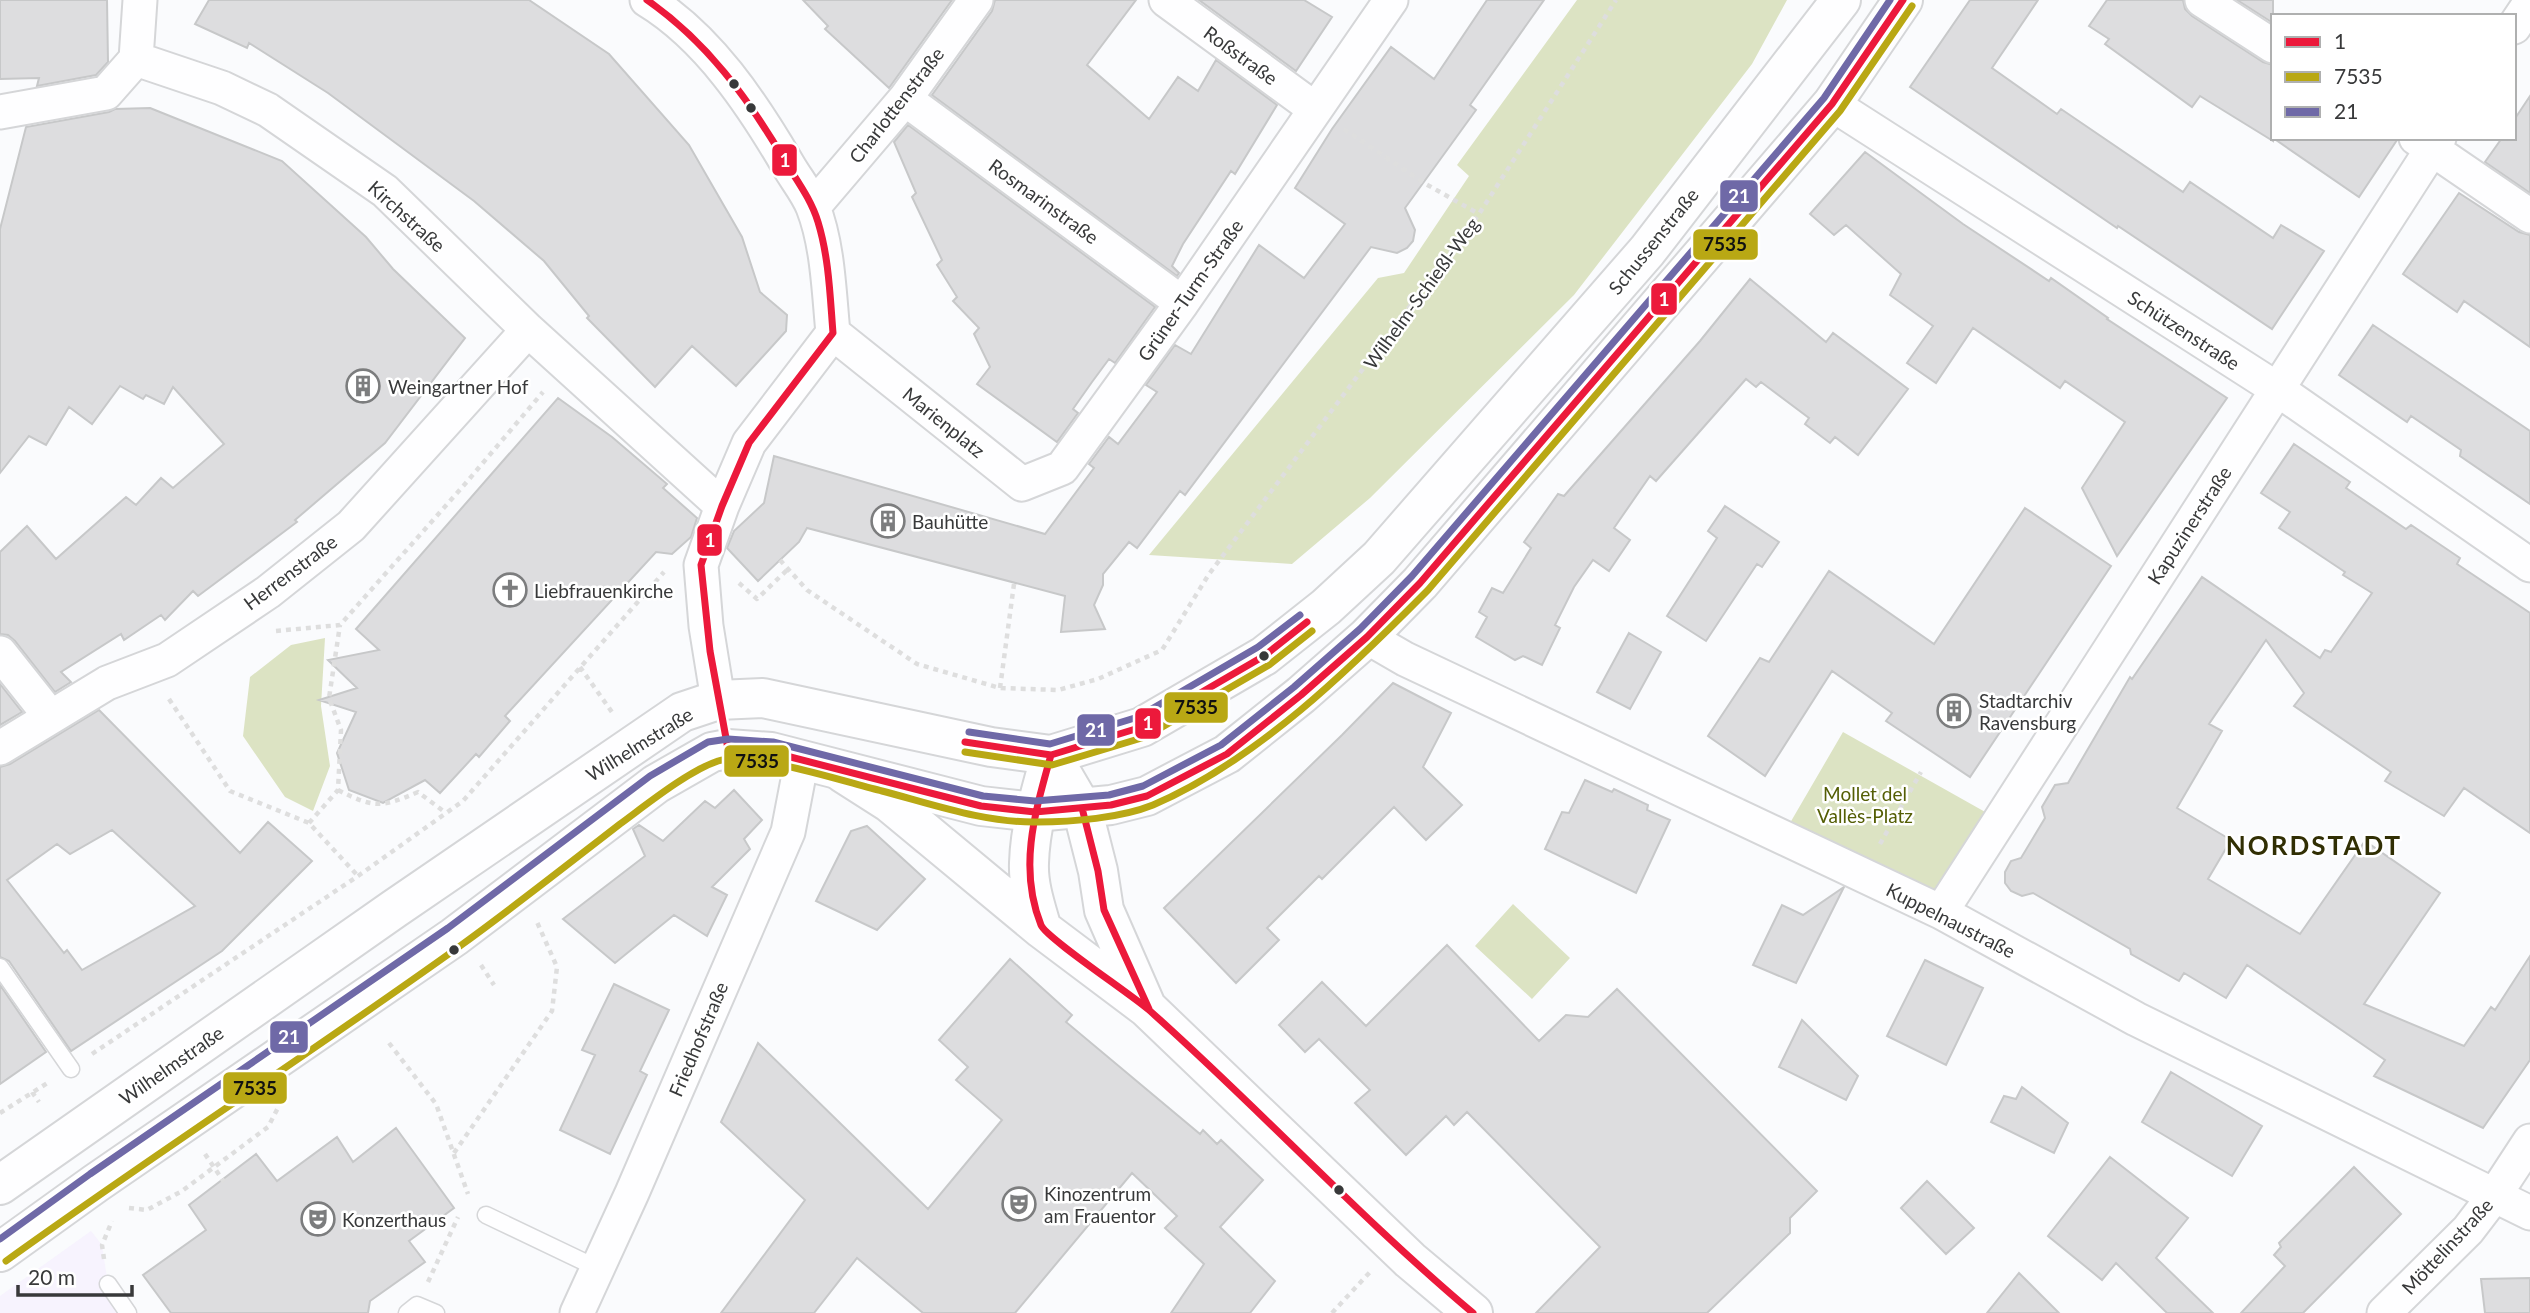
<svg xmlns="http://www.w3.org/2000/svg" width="2530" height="1313" font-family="Lato,sans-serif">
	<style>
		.education { fill: #f7f3fe }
		.green { fill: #dce3c3 }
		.building { fill: #dddddf; stroke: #c7c8c9; stroke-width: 2; fill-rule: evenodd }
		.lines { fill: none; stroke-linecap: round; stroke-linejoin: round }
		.lane-casing { stroke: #d5d6d8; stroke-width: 19 }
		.street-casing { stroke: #d5d6d8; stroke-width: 37 }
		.secondary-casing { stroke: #d5d6d8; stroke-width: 42 }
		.primary-casing { stroke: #d5d6d8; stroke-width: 42 }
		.path { stroke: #dedede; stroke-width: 4.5; stroke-dasharray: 5 5; stroke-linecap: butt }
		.lane { stroke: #fefeff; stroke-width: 16 }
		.street { stroke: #fefeff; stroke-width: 33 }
		.secondary { stroke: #fefeff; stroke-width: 38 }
		.primary { stroke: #fefeff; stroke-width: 38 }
		.bus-1-casing { stroke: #fff; stroke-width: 12 }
		.bus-2-casing { stroke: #fff; stroke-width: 12 }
		.bus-3-casing { stroke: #fff; stroke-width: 12 }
		.bus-1 { stroke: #ec193b; stroke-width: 7 }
		.bus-2 { stroke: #b9a814; stroke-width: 7 }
		.bus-3 { stroke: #6f69a7; stroke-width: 7 }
		.bus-dot { fill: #38393a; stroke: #fff; stroke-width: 2.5 }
		.labels { text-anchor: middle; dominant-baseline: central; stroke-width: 5; stroke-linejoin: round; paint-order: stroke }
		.street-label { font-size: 19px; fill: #38393a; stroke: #fff }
		.poi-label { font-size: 19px; fill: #38393a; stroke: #fff; text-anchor: start }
		.park-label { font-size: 19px; fill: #545e05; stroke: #fff }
		.district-label { font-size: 26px; font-weight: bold; letter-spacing: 2px; fill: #312f04; stroke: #fff }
		.line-badge { stroke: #fff; stroke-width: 2.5 }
		.badge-label { font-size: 19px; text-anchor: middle; font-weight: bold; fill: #fff }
		.pale-badge-label { font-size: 19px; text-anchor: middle; font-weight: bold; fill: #111 }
	</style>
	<rect width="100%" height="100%" fill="#fafbfd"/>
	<path class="education" d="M91 1231 102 1245 108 1284 128 1313H0V1296Z"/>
	<path class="green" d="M1577 0H1787L1752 64 1574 295 1370 498 1292 564 1149 555 1378 278 1404 273 1469 176 1457 165Z
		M325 638 321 706 330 766 313 811 285 797 243 736 250 677 291 645Z
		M1843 732 1987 813 1933 900 1790 823Z
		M1513 904 1570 958 1532 999 1475 946Z"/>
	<path class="building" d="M0 0H107L108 62 96 75 37 86 39 78 0 79Z
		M209 0H529L609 54 689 145 742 237 760 292 787 315 786 331 736 386 692 346 655 387 587 318 589 316 544 261 474 201 328 93 249 43 247 48 195 24Z
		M803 0H952L889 88 825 29 828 26Z
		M995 0H1136L1087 65 1149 119 1178 77 1198 91 1216 60 1277 105 1235 174 1231 171 1183 244 1172 266 1179 273 1177 276 932 95 992 11Z
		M1199 0H1304L1332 17 1296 71Z
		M1487 0H1544L1470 105 1476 110 1405 208 1415 230 1413 241 1407 248 1397 253 1371 247 1185 495 1180 491 1137 548 1129 542 1103 574V585L1094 605 1105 629 1061 632 1065 596 807 528 799 542 758 581 727 548 734 531 764 503 774 456 1045 534 1094 468 1089 464 1109 437 1118 444 1157 392 1146 385 1175 345 1191 354 1259 245 1304 278 1345 224 1295 188 1332 129 1391 47 1434 79Z
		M1970 0H2038L1992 68 2057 114 2061 109 2183 192 2190 182 2273 238 2281 225 2324 251 2272 329 2118 226 2117 228 1910 87Z
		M2107 0H2183L2185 9 2192 16 2263 62 2273 65V138L2397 140 2359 197 2273 138V141L2200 96 2192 107 2105 44 2109 39 2089 26Z
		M2237 0H2273V23Z
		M2530 96V193L2485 162 2502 138H2514V120Z
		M150 108 282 161 366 237 393 269 465 338 385 443 295 520 297 522 198 596 193 591 165 620 161 615 124 640 121 634 61 672 71 682 55 692 15 641 8 635 0 634V552L27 526 56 559 126 497 136 505 161 478 173 488 224 444 173 387 164 404 146 395 143 399 120 386 92 424 69 407 46 445 29 436 0 473V229L26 127 109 112 115 109Z
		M908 125 1155 307 1115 363 1109 359 1092 382 1073 409 1078 413 1057 442 977 384 990 367 974 334 979 328 953 301 957 297 937 265 942 260 912 197 916 193 894 142Z
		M1865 152 1963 224 2049 281 2051 278 2108 318 2107 319 2227 398 2117 556 2082 488 2125 422 2065 381 2060 388 1973 328 1936 383 1907 363 1933 326 1890 295 1901 274 1846 225 1834 235 1810 214Z
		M2459 193 2519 232 2530 235V347L2464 301 2457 312 2403 274Z
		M1750 279 1826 342 1833 333 1908 389 1858 455 1835 437 1830 443 1805 424 1809 418 1761 382 1756 387 1746 379 1656 481 1650 476 1614 528 1630 540 1609 571 1593 560 1574 587 1555 625 1560 628 1542 665 1523 656 1515 660 1476 637 1487 617 1479 612 1492 588 1503 593 1531 548 1524 542 1558 494 1564 496 1700 341Z
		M2373 325 2530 431V504L2460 456 2461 450 2411 416 2407 422 2339 375Z
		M558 398 612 437 667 484 663 488 697 518 691 537 672 554 656 552 505 716 510 721 479 757 476 754 440 793 425 780 383 803 349 790 337 753 356 712 319 700 357 688 328 660 379 650 356 629Z
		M2294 444 2350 482 2346 488 2406 529 2411 525 2460 558 2457 564 2530 613V833L2464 788 2444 816 2385 781 2391 772 2294 706 2304 693 2266 640 2209 724 2222 731 2177 808 2231 840 2208 879 2300 934 2365 841 2440 893 2364 1004 2464 1046 2491 1007 2495 1010 2530 956V1060L2483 1128 2374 1076 2385 1060 2247 965 2226 998 2184 973 2179 981 2131 954 2130 949 2033 893 2022 896 2011 891 2005 883V872L2011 861 2021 858 2045 818 2042 807 2055 785 2068 783 2130 677 2132 679 2202 577 2320 658 2325 650 2331 652 2372 593 2343 575 2345 572 2279 528 2290 512 2261 493Z
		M1725 506 1779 542 1762 567 1757 564 1706 641 1667 616 1717 538 1708 531Z
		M2025 508 2111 566 1970 777 1886 721 1892 713 1832 671 1765 776 1708 736 1760 658 1769 662 1829 571 1934 644Z
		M1629 633 1661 652 1630 709 1597 692Z
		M1393 683 1451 713 1423 767 1462 805 1426 840 1394 807 1322 879 1319 876 1267 928 1279 940 1236 983 1164 908 1342 735Z
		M0 684 22 712 0 725Z
		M99 710 240 853 268 822 312 861 222 951 71 1051 9 961 0 957V767L10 764ZM112 830 195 906 82 970 67 950 64 953 7 880 57 844 70 854Z
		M1585 780 1612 792 1614 789 1648 805 1647 810 1670 820 1636 893 1545 849 1562 812 1569 813Z
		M734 790 762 820 744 839 750 849 712 887 727 895 707 936 674 915 615 963 563 919 645 856 633 829 639 825 663 841 705 801 715 808Z
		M867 826 925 879 877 930 816 901 851 831Z
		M1844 887 1796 983 1753 965 1782 905 1803 915Z
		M1447 945 1539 1041 1566 1015 1588 1017 1617 989 1817 1191 1790 1218V1233L1707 1313H1536L1600 1247 1467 1112 1454 1125 1446 1116 1406 1155 1355 1103 1370 1090 1319 1039 1305 1052 1279 1025 1322 982 1366 1026Z
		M1010 959 1072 1015 1066 1022 1200 1134 1203 1130 1217 1144 1221 1140 1263 1180 1220 1227 1275 1281 1250 1313H1171L1204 1264 1165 1228 1177 1216 1132 1173 1015 1313H923L857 1258 814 1313H721L805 1200 721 1122 758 1043 928 1209 1002 1120 956 1080 968 1067 939 1040Z
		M1925 960 1983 988 1946 1065 1887 1036Z
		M614 984 669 1010 640 1071 647 1075 610 1154 560 1130 595 1055 582 1050Z
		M0 985 46 1052 0 1084Z
		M1802 1020 1858 1076 1846 1100 1779 1067Z
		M2171 1072 2262 1126 2232 1176 2142 1122Z
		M2022 1087 2068 1123 2054 1153 1991 1122 2004 1096 2016 1099Z
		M396 1128 454 1208 409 1241 425 1262 370 1301 368 1313H171L143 1275 206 1230 189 1205 256 1154 277 1181 337 1137 353 1162Z
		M2110 1157 2188 1218 2156 1258 2213 1313H2167L2116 1263 2102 1280 2048 1236Z
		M2354 1167 2401 1214 2303 1313H2241L2285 1266 2274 1255 2281 1247 2279 1243Z
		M1927 1181 1974 1228 1946 1254 1901 1208Z
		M2019 1273 2059 1313H1987Z
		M2530 1278V1313H2485L2481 1279Z"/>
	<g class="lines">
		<defs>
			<path id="lane" d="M0 967 71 1069
				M486 1215 597 1268
				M108 1284 128 1313
				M407 1313 417 1305 436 1313"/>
			<path id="street" d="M647 0C708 37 753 105 788 165 796 179 807 192 813 207 828 245 829 293 833 333L749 443 722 506 701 565 706 626 718 700
				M1166 0 1315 109
				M2202 0 2273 46
				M2514 27 2530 3
				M136 59 222 88 268 110 385 191 528 330 722 506
				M136 59 140 0
				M905 99 1182 303
				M1832 104 2277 389 2530 565
				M0 112 106 93 136 59
				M2416 138 2530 216
				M813 207 905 99 976 0
				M833 333 1022 484 1062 468 1182 303 1391 0
				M1367 637 1405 659 1941 912 2136 1019 2530 1213
				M0 653 50 716
				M0 748 107 683 167 660 268 592 351 526 528 330
				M1941 912 2439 138
				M577 1313 632 1193 788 832 802 759
				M2384 1313 2468 1230 2494 1196 2530 1141"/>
			<path id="secondary" d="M1051 755 1082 808 1098 871 1104 910 1146 1006
				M843 773 890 803 1042 929 1147 1008 1410 1260 1473 1313
				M1042 929C1036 908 1028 885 1029 863 1030 827 1041 790 1051 755"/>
			<path id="primary" d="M0 1185 394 909 682 712 718 700 763 698 991 747 1051 755 1142 727 1264 656 1326 607 1379 558 1647 251 1841 0
				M0 1252 96 1183 454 937 656 784 712 752 728 749 771 752 981 806 1035 812 1111 805 1147 796 1227 754 1301 695 1367 637 1420 583 1832 104 1903 0"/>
		</defs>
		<use href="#lane" class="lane-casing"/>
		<use href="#street" class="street-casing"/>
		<use href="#secondary" class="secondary-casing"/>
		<use href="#primary" class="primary-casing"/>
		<path class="path" d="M1344 129 1424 183 1479 214
			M780 560 807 590 917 664 1000 688 1058 690 1098 679 1162 650 1209 574 1479 214 1616 0
			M739 583 757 599 788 569
			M276 631 340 625 465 484 543 392
			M580 667 614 715
			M1000 688 1014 584
			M169 699 230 791 309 823 358 876
			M338 790C373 808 381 808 418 792L446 813
			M309 823 338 790 341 730 329 698 340 625
			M1880 844 1921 772
			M481 965 494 985
			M389 1043 436 1104 468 1194
			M92 1054 358 876 463 801 664 572
			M32 1092 39 1102
			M0 1113 49 1082
			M454 1153 552 1011 557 967 537 922
			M205 1154 224 1182
			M129 1208 147 1210 182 1191 268 1127 280 1104
			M104 1259 102 1245 112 1221
			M428 1282 458 1217
			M1332 1313 1370 1272"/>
		<use href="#lane" class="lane"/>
		<use href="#street" class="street"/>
		<use href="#secondary" class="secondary"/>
		<use href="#primary" class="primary"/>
		<defs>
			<path id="bus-1" d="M647 0C707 42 748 98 785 161 797 181 811 199 818 222 829 258 830 296 833 333L749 443 722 506 701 565 710 651 728 749
				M965 742 1051 755 1142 727 1264 656 1307 622
				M728 749 771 752 981 806 1035 812 1111 805 1147 796 1227 754 1301 695 1367 637 1420 583 1832 104 1903 0
				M1051 755C1035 812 1018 868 1041 925 1046 938 1131 994 1149 1010 1259 1108 1360 1218 1473 1313
				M1082 808 1098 871 1104 910 1149 1009"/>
			<path id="bus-2" d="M965 752 1052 765 1145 737 1269 665 1312 631
				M6 1261C156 1153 311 1053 460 946 514 907 567 865 620 824 646 805 688 771 718 761 752 751 845 782 882 791 932 804 985 823 1037 822 1072 822 1121 818 1153 805 1256 761 1350 669 1428 590L1840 111 1912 6"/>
			<path id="bus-3" d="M969 732 1050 744 1138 717 1258 647 1300 615
				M0 1239 90 1174 448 928 650 776 708 742 728 739 773 742 983 796 1035 801 1109 795 1143 786 1221 745 1294 687 1360 629 1412 576 1824 98 1890 0"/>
		</defs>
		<use href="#bus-1" class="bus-1-casing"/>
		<use href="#bus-2" class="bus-2-casing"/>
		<use href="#bus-3" class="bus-3-casing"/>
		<use href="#bus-1" class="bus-1"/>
		<use href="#bus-2" class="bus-2"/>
		<use href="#bus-3" class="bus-3"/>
	</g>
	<defs>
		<symbol id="building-ring" viewBox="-11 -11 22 22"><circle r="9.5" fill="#fff" stroke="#7c7d7e" stroke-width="1.5"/><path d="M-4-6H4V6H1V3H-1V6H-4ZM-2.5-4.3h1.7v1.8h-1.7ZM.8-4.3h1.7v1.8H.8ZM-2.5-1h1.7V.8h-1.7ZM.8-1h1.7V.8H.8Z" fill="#7c7d7e"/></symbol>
		<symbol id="church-ring" viewBox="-11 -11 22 22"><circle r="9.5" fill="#fff" stroke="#7c7d7e" stroke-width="1.5"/><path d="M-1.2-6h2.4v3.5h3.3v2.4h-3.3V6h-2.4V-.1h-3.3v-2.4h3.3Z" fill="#7c7d7e"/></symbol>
		<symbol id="theatre-ring" viewBox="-11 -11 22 22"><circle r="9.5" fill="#fff" stroke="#7c7d7e" stroke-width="1.5"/><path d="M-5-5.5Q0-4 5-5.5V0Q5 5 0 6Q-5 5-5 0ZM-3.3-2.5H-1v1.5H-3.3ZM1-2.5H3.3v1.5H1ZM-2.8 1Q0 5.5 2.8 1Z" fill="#7c7d7e"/></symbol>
	</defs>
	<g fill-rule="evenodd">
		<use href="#building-ring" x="344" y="367" width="38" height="38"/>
		<use href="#building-ring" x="869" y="502" width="38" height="38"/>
		<use href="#church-ring" x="491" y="571" width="38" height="38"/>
		<use href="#building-ring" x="1935" y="692" width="38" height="38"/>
		<use href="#theatre-ring" x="1000" y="1185" width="38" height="38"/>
		<use href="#theatre-ring" x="299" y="1200" width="38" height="38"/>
	</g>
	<g class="bus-dot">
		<circle cx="734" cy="84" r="6"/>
		<circle cx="751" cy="108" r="6"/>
		<circle cx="1264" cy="656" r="6"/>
		<circle cx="454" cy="950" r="6"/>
		<circle cx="1339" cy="1190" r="6"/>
	</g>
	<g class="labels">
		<g class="street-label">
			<text transform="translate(1241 55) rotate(36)">Roßstraße</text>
			<text transform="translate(896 105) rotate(-52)">Charlottenstraße</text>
			<text transform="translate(1044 201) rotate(36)">Rosmarinstraße</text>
			<text transform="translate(407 216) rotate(42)">Kirchstraße</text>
			<text transform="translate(1653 241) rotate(-51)">Schussenstraße</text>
			<text transform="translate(1190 290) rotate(-55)">Grüner-Turm-Straße</text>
			<text transform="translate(1421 293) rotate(-54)">Wilhelm-Schießl-Weg</text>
			<text transform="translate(2184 330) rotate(33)">Schützenstraße</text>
			<text transform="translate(944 422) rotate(39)">Marienplatz</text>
			<text transform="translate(2189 525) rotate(-57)">Kapuzinerstraße</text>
			<text transform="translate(290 572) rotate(-37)">Herrenstraße</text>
			<text transform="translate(639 744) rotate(-32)">Wilhelmstraße</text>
			<text transform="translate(1951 920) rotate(27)">Kuppelnaustraße</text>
			<text transform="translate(698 1039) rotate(-67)">Friedhofstraße</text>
			<text transform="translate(171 1065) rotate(-35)">Wilhelmstraße</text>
			<text transform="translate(2447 1246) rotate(-47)">Möttelinstraße</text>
		</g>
		<g class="poi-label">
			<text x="388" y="386">Weingartner Hof</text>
			<text x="912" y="521">Bauhütte</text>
			<text x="534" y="590">Liebfrauenkirche</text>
			<text x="1979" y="700">Stadtarchiv<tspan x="1979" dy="22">Ravensburg</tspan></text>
			<text x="1044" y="1193">Kinozentrum<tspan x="1044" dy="22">am Frauentor</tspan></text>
			<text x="342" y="1219">Konzerthaus</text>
		</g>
		<g class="park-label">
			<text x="1865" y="793">Mollet del<tspan x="1865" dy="22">Vallès-Platz</tspan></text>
		</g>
		<g class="district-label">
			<text x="2314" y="845">NORDSTADT</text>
		</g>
	</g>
	<g class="line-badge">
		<rect x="771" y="143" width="27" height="34" rx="7" fill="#ec193b"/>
		<rect x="1719" y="179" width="40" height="34" rx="7" fill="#6f69a7"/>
		<rect x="1692" y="228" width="67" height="33" rx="7" fill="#b9a814"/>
		<rect x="1650" y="282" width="28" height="34" rx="7" fill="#ec193b"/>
		<rect x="696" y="523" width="27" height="34" rx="7" fill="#ec193b"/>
		<rect x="1163" y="691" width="66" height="33" rx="7" fill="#b9a814"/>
		<rect x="1134" y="707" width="28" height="33" rx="7" fill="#ec193b"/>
		<rect x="1076" y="713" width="40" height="34" rx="7" fill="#6f69a7"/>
		<rect x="723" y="744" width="67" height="34" rx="7" fill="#b9a814"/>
		<rect x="269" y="1020" width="40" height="34" rx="7" fill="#6f69a7"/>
		<rect x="222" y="1071" width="66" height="34" rx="7" fill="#b9a814"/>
	</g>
	<g class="badge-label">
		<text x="785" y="167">1</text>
		<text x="1739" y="203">21</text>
		<text x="1664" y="306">1</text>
		<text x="710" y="547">1</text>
		<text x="1148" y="730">1</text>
		<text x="1096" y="737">21</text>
		<text x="289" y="1044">21</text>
	</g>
	<g class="pale-badge-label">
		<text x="1725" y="251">7535</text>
		<text x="1196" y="714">7535</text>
		<text x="757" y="768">7535</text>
		<text x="255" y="1095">7535</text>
	</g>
	<rect x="2271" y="14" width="245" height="126" fill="#ffffff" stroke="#afb0b0" stroke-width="2"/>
	<rect x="2285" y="37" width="35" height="10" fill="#ec193b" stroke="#afb0b0" stroke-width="2"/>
	<text x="2334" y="49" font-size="21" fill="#38393a">1</text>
	<rect x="2285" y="72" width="35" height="10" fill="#b9a814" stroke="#afb0b0" stroke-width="2"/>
	<text x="2334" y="84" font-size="21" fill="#38393a">7535</text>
	<rect x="2285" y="107" width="35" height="10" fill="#6f69a7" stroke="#afb0b0" stroke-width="2"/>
	<text x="2334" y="119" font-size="21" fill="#38393a">21</text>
	<path d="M18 1285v10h114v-10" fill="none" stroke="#38393a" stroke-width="3.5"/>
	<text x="28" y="1285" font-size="21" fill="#38393a" stroke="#ffffff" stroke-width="5" paint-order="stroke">20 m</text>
</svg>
